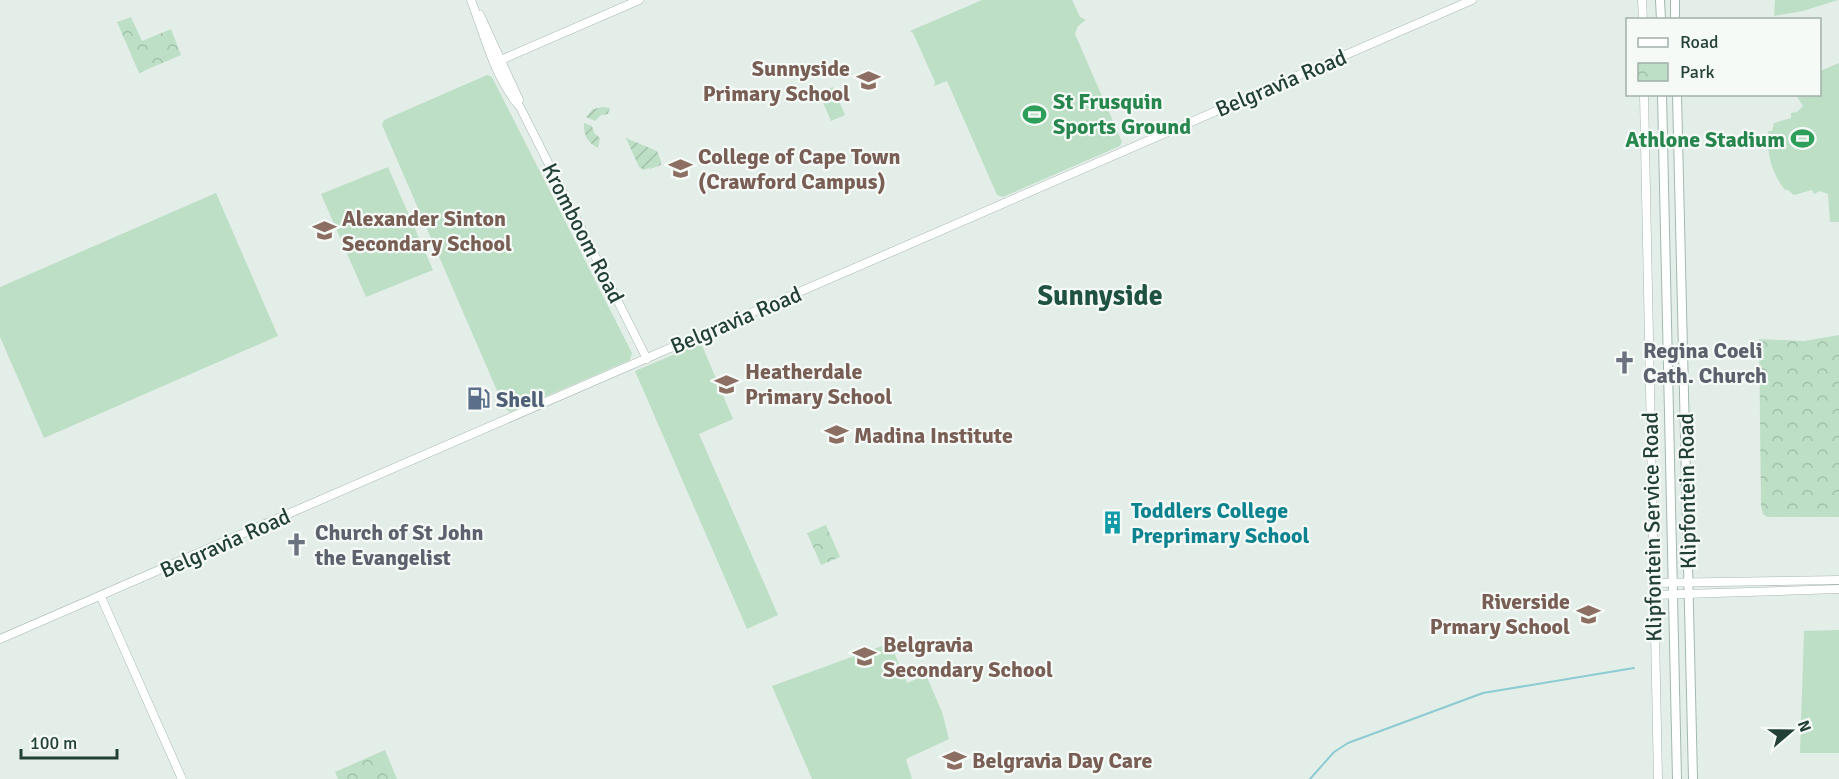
<svg xmlns="http://www.w3.org/2000/svg" width="1839" height="779" font-family="Signika,sans-serif">
	<style>
		.grass { fill: #bddfc5 }
		.park { fill: url(#park-crowns) }
		.garden { fill: url(#garden-furrows) }
		.lines { fill: none; stroke-linecap: round; stroke-linejoin: round }
		.stream { stroke: #8dcbd2; stroke-width: 2 }
		.tertiary-casing { stroke: #a6b6b0; stroke-width: 9 }
		.secondary-casing { stroke: #a2b9b0; stroke-width: 10 }
		.tertiary { stroke: #fff; stroke-width: 8 }
		.secondary { stroke: #fff; stroke-width: 8 }
		.labels { text-anchor: middle; dominant-baseline: central; stroke-width: 4.5; stroke-linejoin: round; paint-order: stroke }
		.education-label { font-size: 22px; font-weight: bold; fill: #785e54; stroke: #f5faf7; text-anchor: start }
		.street-label { font-size: 22px; fill: #234037; stroke: #f5faf7 }
		.leisure-label { font-size: 22px; font-weight: bold; fill: #27864d; stroke: #f5faf7; text-anchor: start }
		.worship-label { font-size: 22px; font-weight: bold; fill: #5b616d; stroke: #f5faf7; text-anchor: start }
		.service-label { font-size: 22px; font-weight: bold; fill: #4e5e75; stroke: #f5faf7; text-anchor: start }
		.culture-label { font-size: 22px; font-weight: bold; fill: #0d838f; stroke: #f5faf7; text-anchor: start }
		.district-label { font-size: 28px; font-weight: bold; fill: #1f5243; stroke: #f5faf7 }
	</style>
	<defs>
		<pattern id="park-crowns" width="20" height="18" patternUnits="userSpaceOnUse" patternTransform="scale(1.5)"><rect width="20" height="18" fill="#bddfc5"/><path d="M2 6a3 3 0 1 1 6 0M12 15a3 3 0 1 1 6 0" fill="none" stroke="#a2c0aa"/></pattern>
		<pattern id="garden-furrows" width="10" height="10" patternUnits="userSpaceOnUse" patternTransform="scale(1.5)"><rect width="10" height="10" fill="#bddfc5"/><path d="M-1 1l2-2M0 10L10 0M9 11l2-2" fill="none" stroke="#a2c0aa"/></pattern>
	</defs>
	<rect width="100%" height="100%" fill="#e4eee9"/>
	<path class="grass" d="M982 0H1072L1080 17 1086 20 1078 26 1075 34 1122 142 1120 146 1003 197 997 195 947 81 934 86 935 82 913 33 910 31Z
		M1775 0H1838L1803 11 1774 16Z
		M1839 63V222H1830L1828 194 1820 191 1814 194 1812 190 1794 195 1788 190H1785C1771 172 1767 154 1768 131H1772L1774 123 1791 118V113L1797 112 1803 106 1796 95 1820 94V71Z
		M487 75 492 77 632 353 630 360 510 412 505 409 382 125 384 120Z
		M833 87 845 115 831 121 819 93Z
		M388 167 433 270 366 297 321 194Z
		M216 193 278 336 44 438 0 337V287Z
		M701 343 733 419 699 434 778 615 747 629 635 371Z
		M1839 630V753H1800L1804 631Z
		M890 643 907 683 926 675 942 712 949 739 906 759 912 779H812L772 686Z"/>
	<path class="park" d="M131 17 142 41 171 29 181 55 139 73 117 22Z
		M1839 335V517H1767L1763 514 1761 506 1759 339 1804 341Z
		M826 525 840 557 821 565 807 533Z
		M385 750 397 779H338L335 772Z"/>
	<path class="garden" d="M603 107 610 108 608 114 601 115 595 121 586 117 593 109Z
		M584 123 592 126 594 133 600 138 598 148C588 143 583 135 584 123Z
		M626 138 657 151 661 161V165L650 169 649 168 644 170 639 167Z"/>
	<g class="lines">
		<path class="stream" d="M1310 779 1334 752 1348 743 1483 693 1634 668"/>
		<defs>
			<path id="tertiary" d="M471 0C485 36 494 77 520 107L647 359
				M1642 0 1643 20
				M480 15 519 100
				M494 63 639 0
				M1644 94 1658 779
				M1653 583 1839 580
				M1653 595 1839 589
				M101 597 182 779
				M0 639 1472 0"/>
			<path id="secondary" d="M1660 0 1661 20
				M1675 0V20
				M1662 94 1677 779
				M1677 94 1693 779"/>
		</defs>
		<use href="#tertiary" class="tertiary-casing"/>
		<use href="#secondary" class="secondary-casing"/>
		<use href="#tertiary" class="tertiary"/>
		<use href="#secondary" class="secondary"/>
	</g>
	<defs>
		<symbol id="school-bare" viewBox="-9 -9 18 18"><path d="M0-5L7-2L0 1L-7-2ZM-4 1L0 2.5L4 1V4Q0 6-4 4Z" fill="#8d6e63" stroke="#f5faf7" stroke-width="2.5" paint-order="stroke"/></symbol>
		<symbol id="stadium-bare" viewBox="-9 -9 18 18"><path d="M0-5a6.5 5 0 1 0 0 10a6.5 5 0 1 0 0-10ZM-3.5-1.8h7v3.6h-7Z" fill="#2e9e5b" stroke="#f5faf7" stroke-width="2.5" paint-order="stroke"/></symbol>
		<symbol id="university-bare" viewBox="-9 -9 18 18"><path d="M0-5L7-2L0 1L-7-2ZM-4 1L0 2.5L4 1V4Q0 6-4 4Z" fill="#8d6e63" stroke="#f5faf7" stroke-width="2.5" paint-order="stroke"/></symbol>
		<symbol id="church-bare" viewBox="-9 -9 18 18"><path d="M-1.2-6h2.4v3.5h3.3v2.4h-3.3V6h-2.4V-.1h-3.3v-2.4h3.3Z" fill="#6b7280" stroke="#f5faf7" stroke-width="2.5" paint-order="stroke"/></symbol>
		<symbol id="fuel-bare" viewBox="-9 -9 18 18"><path d="M-5.5-6h7V0h2V4h1.3V-2.5L3-4.5l.8-.8L6-3V5H2.5V1h-1V6h-7ZM-4.2-4.7v3.2H.2V-4.7Z" fill="#5c6f8a" stroke="#f5faf7" stroke-width="2.5" paint-order="stroke"/></symbol>
		<symbol id="building-bare" viewBox="-9 -9 18 18"><path d="M-4-6H4V6H1V3H-1V6H-4ZM-2.5-4.3h1.7v1.8h-1.7ZM.8-4.3h1.7v1.8H.8ZM-2.5-1h1.7V.8h-1.7ZM.8-1h1.7V.8H.8Z" fill="#0f9aa8" stroke="#f5faf7" stroke-width="2.5" paint-order="stroke"/></symbol>
	</defs>
	<g fill-rule="evenodd">
		<use href="#school-bare" x="852" y="64" width="33" height="33"/>
		<use href="#stadium-bare" x="1018" y="98" width="33" height="33"/>
		<use href="#stadium-bare" x="1786" y="122" width="33" height="33"/>
		<use href="#university-bare" x="664" y="152" width="33" height="33"/>
		<use href="#school-bare" x="308" y="214" width="33" height="33"/>
		<use href="#church-bare" x="1608" y="346" width="33" height="33"/>
		<use href="#school-bare" x="710" y="368" width="33" height="33"/>
		<use href="#fuel-bare" x="462" y="382" width="33" height="33"/>
		<use href="#university-bare" x="820" y="418" width="33" height="33"/>
		<use href="#building-bare" x="1096" y="506" width="33" height="33"/>
		<use href="#church-bare" x="280" y="528" width="33" height="33"/>
		<use href="#school-bare" x="1572" y="598" width="33" height="33"/>
		<use href="#school-bare" x="848" y="640" width="33" height="33"/>
		<use href="#school-bare" x="938" y="744" width="33" height="33"/>
	</g>
	<g class="labels">
		<g class="education-label">
			<text x="850" y="68" text-anchor="end">Sunnyside<tspan x="850" dy="25">Primary School</tspan></text>
			<text x="698" y="156">College of Cape Town<tspan x="698" dy="25">(Crawford Campus)</tspan></text>
			<text x="342" y="218">Alexander Sinton<tspan x="342" dy="25">Secondary School</tspan></text>
			<text x="745" y="371">Heatherdale<tspan x="745" dy="25">Primary School</tspan></text>
			<text x="854" y="435">Madina Institute</text>
			<text x="1570" y="601" text-anchor="end">Riverside<tspan x="1570" dy="25">Prmary School</tspan></text>
			<text x="883" y="644">Belgravia<tspan x="883" dy="25">Secondary School</tspan></text>
			<text x="972" y="760">Belgravia Day Care</text>
		</g>
		<g class="street-label">
			<text transform="translate(1281 83) rotate(-23)">Belgravia Road</text>
			<text transform="translate(583 233) rotate(63)">Kromboom Road</text>
			<text transform="translate(736 320) rotate(-23)">Belgravia Road</text>
			<text transform="translate(1687 491) rotate(-91)">Klipfontein Road</text>
			<text transform="translate(1652 527) rotate(-91)">Klipfontein Service Road</text>
			<text transform="translate(225 543) rotate(-24)">Belgravia Road</text>
		</g>
		<g class="leisure-label">
			<text x="1053" y="101">St Frusquin<tspan x="1053" dy="25">Sports Ground</tspan></text>
			<text x="1785" y="139" text-anchor="end">Athlone Stadium</text>
		</g>
		<g class="worship-label">
			<text x="1643" y="350">Regina Coeli<tspan x="1643" dy="25">Cath. Church</tspan></text>
			<text x="315" y="532">Church of St John<tspan x="315" dy="25">the Evangelist</tspan></text>
		</g>
		<g class="service-label">
			<text x="496" y="399">Shell</text>
		</g>
		<g class="culture-label">
			<text x="1131" y="510">Toddlers College<tspan x="1131" dy="25">Preprimary School</tspan></text>
		</g>
		<g class="district-label">
			<text x="1100" y="296">Sunnyside</text>
		</g>
	</g>
	<rect x="1626" y="18" width="195" height="78" fill="#f5faf7" stroke="#a1b0aa" stroke-width="1.5"/>
	<rect x="1638" y="38" width="30" height="9" fill="#ffffff" stroke="#a1b0aa" stroke-width="1.5"/>
	<text x="1680" y="48" font-size="18" fill="#234037">Road</text>
	<rect x="1638" y="63" width="30" height="18" fill="url(#park-crowns)" stroke="#a1b0aa" stroke-width="1.5"/>
	<text x="1680" y="78" font-size="18" fill="#234037">Park</text>
	<g transform="translate(1791 731) rotate(70)" stroke="#f5faf7" stroke-width="4.5" paint-order="stroke">
	<path d="M0-4.5L10 22L0 15L-10 22Z" fill="#234037"/>
	<text y="-9" font-size="16" font-weight="bold" text-anchor="middle" fill="#234037">N</text>
	</g>
	<path d="M21 749v9h96v-9" fill="none" stroke="#234037" stroke-width="3"/>
	<text x="30" y="749" font-size="18" fill="#234037" stroke="#f5faf7" stroke-width="4.5" paint-order="stroke">100 m</text>
</svg>
